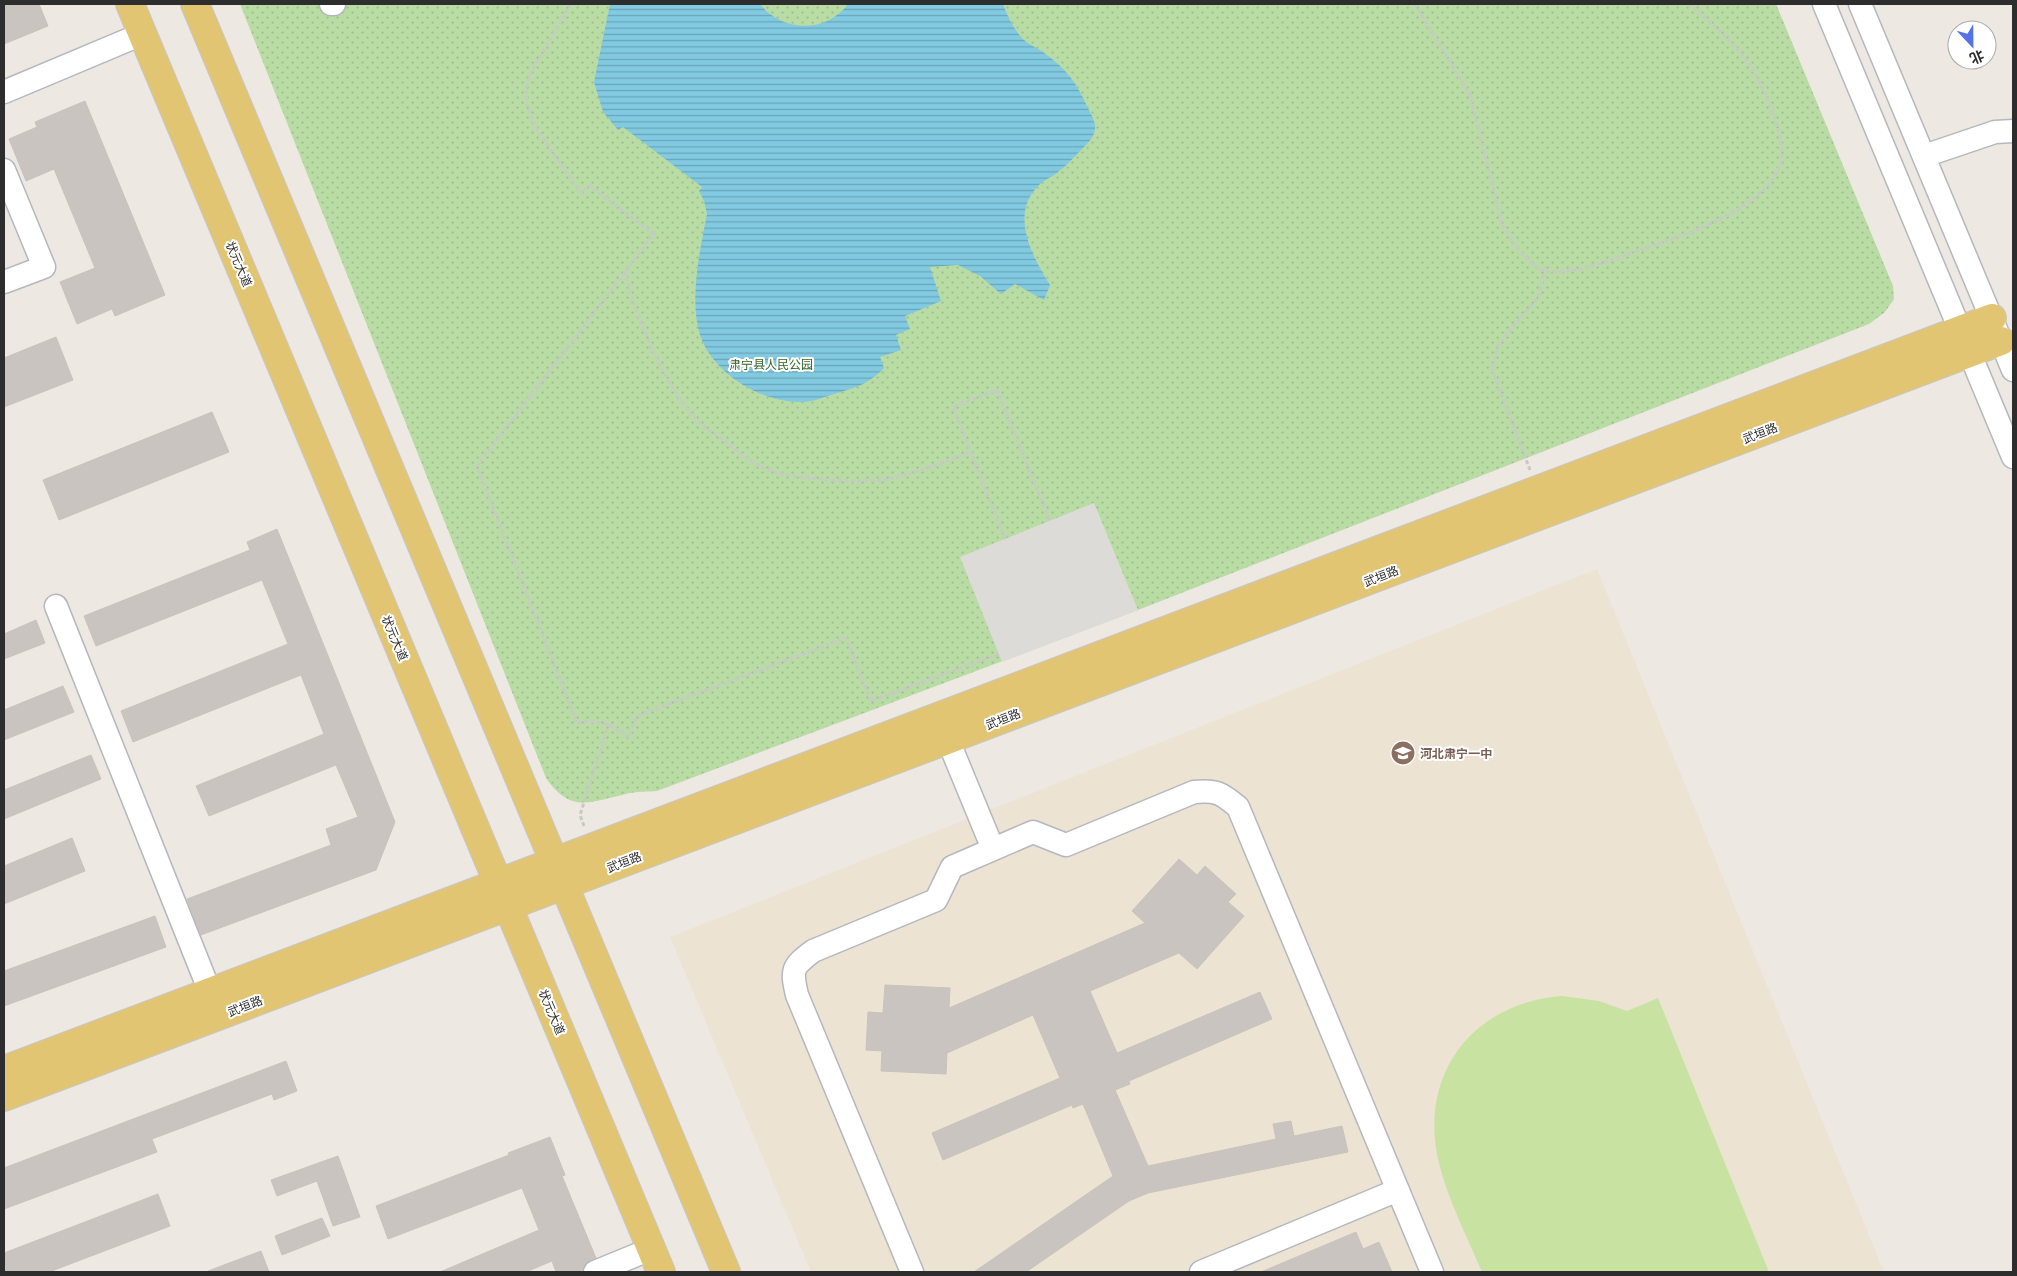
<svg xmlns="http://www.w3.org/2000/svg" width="2017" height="1276" font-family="Ubuntu,'Noto Sans SC',sans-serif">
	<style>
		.education { fill: #ece3d3 }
		.park { fill: url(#park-dots) }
		.pitch { fill: #c8e2a2 }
		.plaza { fill: #dddbd8 }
		.water { fill: url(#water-rules) }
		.building { fill: #c9c4c0; stroke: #c8c3bb }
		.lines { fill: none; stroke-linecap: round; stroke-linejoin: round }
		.minor-casing { stroke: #b5b7bf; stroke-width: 25 }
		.major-casing { stroke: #c8c8c8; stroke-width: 30 }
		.path { stroke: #c8c8c8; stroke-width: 3; stroke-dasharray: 4 2.5; stroke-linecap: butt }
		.minor { stroke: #fff; stroke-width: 22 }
		.major { stroke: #e1c572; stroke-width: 28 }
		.labels { text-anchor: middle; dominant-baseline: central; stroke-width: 4; stroke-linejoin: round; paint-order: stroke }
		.street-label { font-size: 12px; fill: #2d2d2d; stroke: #fff }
		.park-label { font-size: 12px; fill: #326324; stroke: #fff }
		.education-label { font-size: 12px; font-weight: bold; fill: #785e54; stroke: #fff; text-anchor: start }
	</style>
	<defs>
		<pattern id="park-dots" width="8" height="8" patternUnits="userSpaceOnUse" patternTransform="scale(1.25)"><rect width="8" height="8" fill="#b9dca5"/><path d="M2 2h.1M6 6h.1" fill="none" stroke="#9fbd8e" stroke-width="1.8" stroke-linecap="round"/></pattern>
		<pattern id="water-rules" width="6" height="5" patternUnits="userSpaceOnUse" patternTransform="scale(1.25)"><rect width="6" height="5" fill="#82cae1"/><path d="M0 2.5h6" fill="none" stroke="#6ba4b7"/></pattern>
	</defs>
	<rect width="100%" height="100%" fill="#ede8e1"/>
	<path class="education" d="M1597 569 1884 1272H811L670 937Z"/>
	<path class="park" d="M240 4H1776L1893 286 1894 299 1885 312 1869 324 1138 610 657 791C647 792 636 791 626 794 590 802 571 814 546 778Z"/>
	<path class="pitch" d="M1562 996 1599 1001 1627 1011 1658 998 1769 1272H1482C1466 1234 1442 1188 1436 1148 1424 1064 1480 1002 1562 996Z"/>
	<path class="plaza" d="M1094 503 1138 610 1002 662 960 557Z"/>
	<path class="water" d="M610 4H760C782 32 826 34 848 4H1003C1007 15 1013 28 1021 37 1027 44 1036 47 1043 52 1065 68 1075 80 1086 104 1089 111 1096 121 1095 129 1094 138 1086 145 1080 151 1073 158 1066 166 1058 172 1052 177 1044 180 1039 185 1009 214 1032 256 1050 285L1044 300 1015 284 1001 294 980 276 958 265 930 267 941 301 905 316 910 329 896 335 901 350 880 357 884 368C867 386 853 388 831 395 821 398 813 402 802 402 762 403 713 374 700 335 689 299 700 250 707 214L704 201 699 191 702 187 623 127 618 130 603 112 594 82Z"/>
	<path class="building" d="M4 4H39L48 26 4 44Z
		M85 101 165 295 115 316 112 309 77 324 60 282 95 268 54 169 26 181 9 139 37 127 35 122Z
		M56 337 73 380 4 407V358Z
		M212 412 229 452 59 520 43 480Z
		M277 529 395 822 376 870 201 935 187 899 331 845 326 829 358 817 336 765 209 816 196 786 324 734 301 675 133 742 121 711 288 644 262 580 96 646 84 616 250 550 247 542Z
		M36 620 45 643 4 659V634Z
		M63 686 74 712 4 740V710Z
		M91 755 101 779 4 819V790Z
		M72 838 85 871 4 904V866Z
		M1179 859 1197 875 1205 866 1236 894 1228 902 1244 916 1197 969 1179 953 1090 991 1117 1053 1260 992 1272 1019 1129 1081 1130 1084 1115 1090 1148 1166 1276 1139 1273 1124 1291 1121 1294 1136 1342 1126 1348 1152 1148 1193 1129 1201 1026 1272H974L1113 1176 1083 1104 1073 1108 1072 1105 943 1160 932 1133 1060 1078 1033 1015 947 1053 946 1074 881 1071 882 1051 866 1050 868 1012 883 1013 885 985 950 988 949 1008 1145 923 1132 911Z
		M155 916 166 947 4 1006V971Z
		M286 1061 297 1091 274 1100 272 1094 152 1139 157 1152 4 1209V1168Z
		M550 1137 565 1175 562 1176 596 1258 585 1264 582 1270 577 1272H556L552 1261 526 1272H440L539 1230 522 1188 388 1239 376 1206 509 1155 508 1153Z
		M338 1156 360 1217 333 1226 317 1181 277 1196 271 1180Z
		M158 1194 170 1226 49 1272H4V1253Z
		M322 1218 330 1236 282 1255 275 1236Z
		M1356 1232 1363 1249 1379 1242 1392 1272H1261Z
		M261 1251 269 1272H208V1271Z"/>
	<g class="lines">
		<defs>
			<path id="minor" d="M331 4H334
				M1824 4 2013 457
				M1860 4 2013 370
				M4 92 142 34
				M1924 156 1995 132 2013 131
				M4 170 44 267 4 282
				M56 606 210 992
				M948 740 993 849
				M595 1272 651 1249
				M912 1272 797 995C791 969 792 967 813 951L936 900 952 867 1033 832 1066 845 1194 792C1217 790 1221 793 1238 807L1432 1272
				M1201 1272 1398 1190"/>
			<path id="major" d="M130 4 661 1272
				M195 4 726 1272
				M4 1070 1992 318
				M4 1097 2001 341"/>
		</defs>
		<use href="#minor" class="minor-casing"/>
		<use href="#major" class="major-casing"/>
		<path class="path" d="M571 4 530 74 526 90 527 106 536 128 581 193 589 185 654 234 477 466 577 723C598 718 612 725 629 737L637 716 846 638 871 701 999 654
			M1415 4 1470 95 1502 224C1509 237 1530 268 1545 271 1573 277 1624 255 1651 246 1689 234 1753 211 1775 176 1778 171 1782 161 1782 155 1783 130 1761 79 1746 60 1730 39 1709 21 1690 4
			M625 271C635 316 663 382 694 417 703 427 716 434 727 443 740 453 755 466 771 471 791 477 811 478 831 480 849 481 870 482 888 479 917 473 943 463 970 452
			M1530 470 1492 369 1498 345 1539 296 1544 271
			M1005 539 953 407 997 390 1050 521
			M584 826 580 815 609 724"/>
		<use href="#minor" class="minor"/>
		<use href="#major" class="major"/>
	</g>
	<defs>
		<symbol id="school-disc" viewBox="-11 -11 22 22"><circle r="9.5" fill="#8d6e63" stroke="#fff"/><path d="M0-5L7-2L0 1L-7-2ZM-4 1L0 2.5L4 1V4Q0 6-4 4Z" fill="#fff"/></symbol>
	</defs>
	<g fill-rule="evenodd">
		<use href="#school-disc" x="1389" y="739" width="28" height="28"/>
	</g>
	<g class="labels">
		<g class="street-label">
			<text transform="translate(239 264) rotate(67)">状元大道</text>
			<text transform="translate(1760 433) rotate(-21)">武垣路</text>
			<text transform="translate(1381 576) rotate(-21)">武垣路</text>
			<text transform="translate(395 638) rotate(67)">状元大道</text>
			<text transform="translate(1003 719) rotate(-21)">武垣路</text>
			<text transform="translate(624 862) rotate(-21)">武垣路</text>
			<text transform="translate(245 1006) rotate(-21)">武垣路</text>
			<text transform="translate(552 1012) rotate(67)">状元大道</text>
		</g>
		<g class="park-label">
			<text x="771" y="364">肃宁县人民公园</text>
		</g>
		<g class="education-label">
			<text x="1420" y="753">河北肃宁一中</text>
		</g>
	</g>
	<rect width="2017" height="1276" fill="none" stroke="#2d2d2d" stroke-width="10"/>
	<g transform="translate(1972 45) rotate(158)"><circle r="24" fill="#ffffff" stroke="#ababab"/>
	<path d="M0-4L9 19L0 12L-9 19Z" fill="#5673e5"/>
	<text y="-8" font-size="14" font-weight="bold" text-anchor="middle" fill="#2d2d2d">北</text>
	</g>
</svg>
